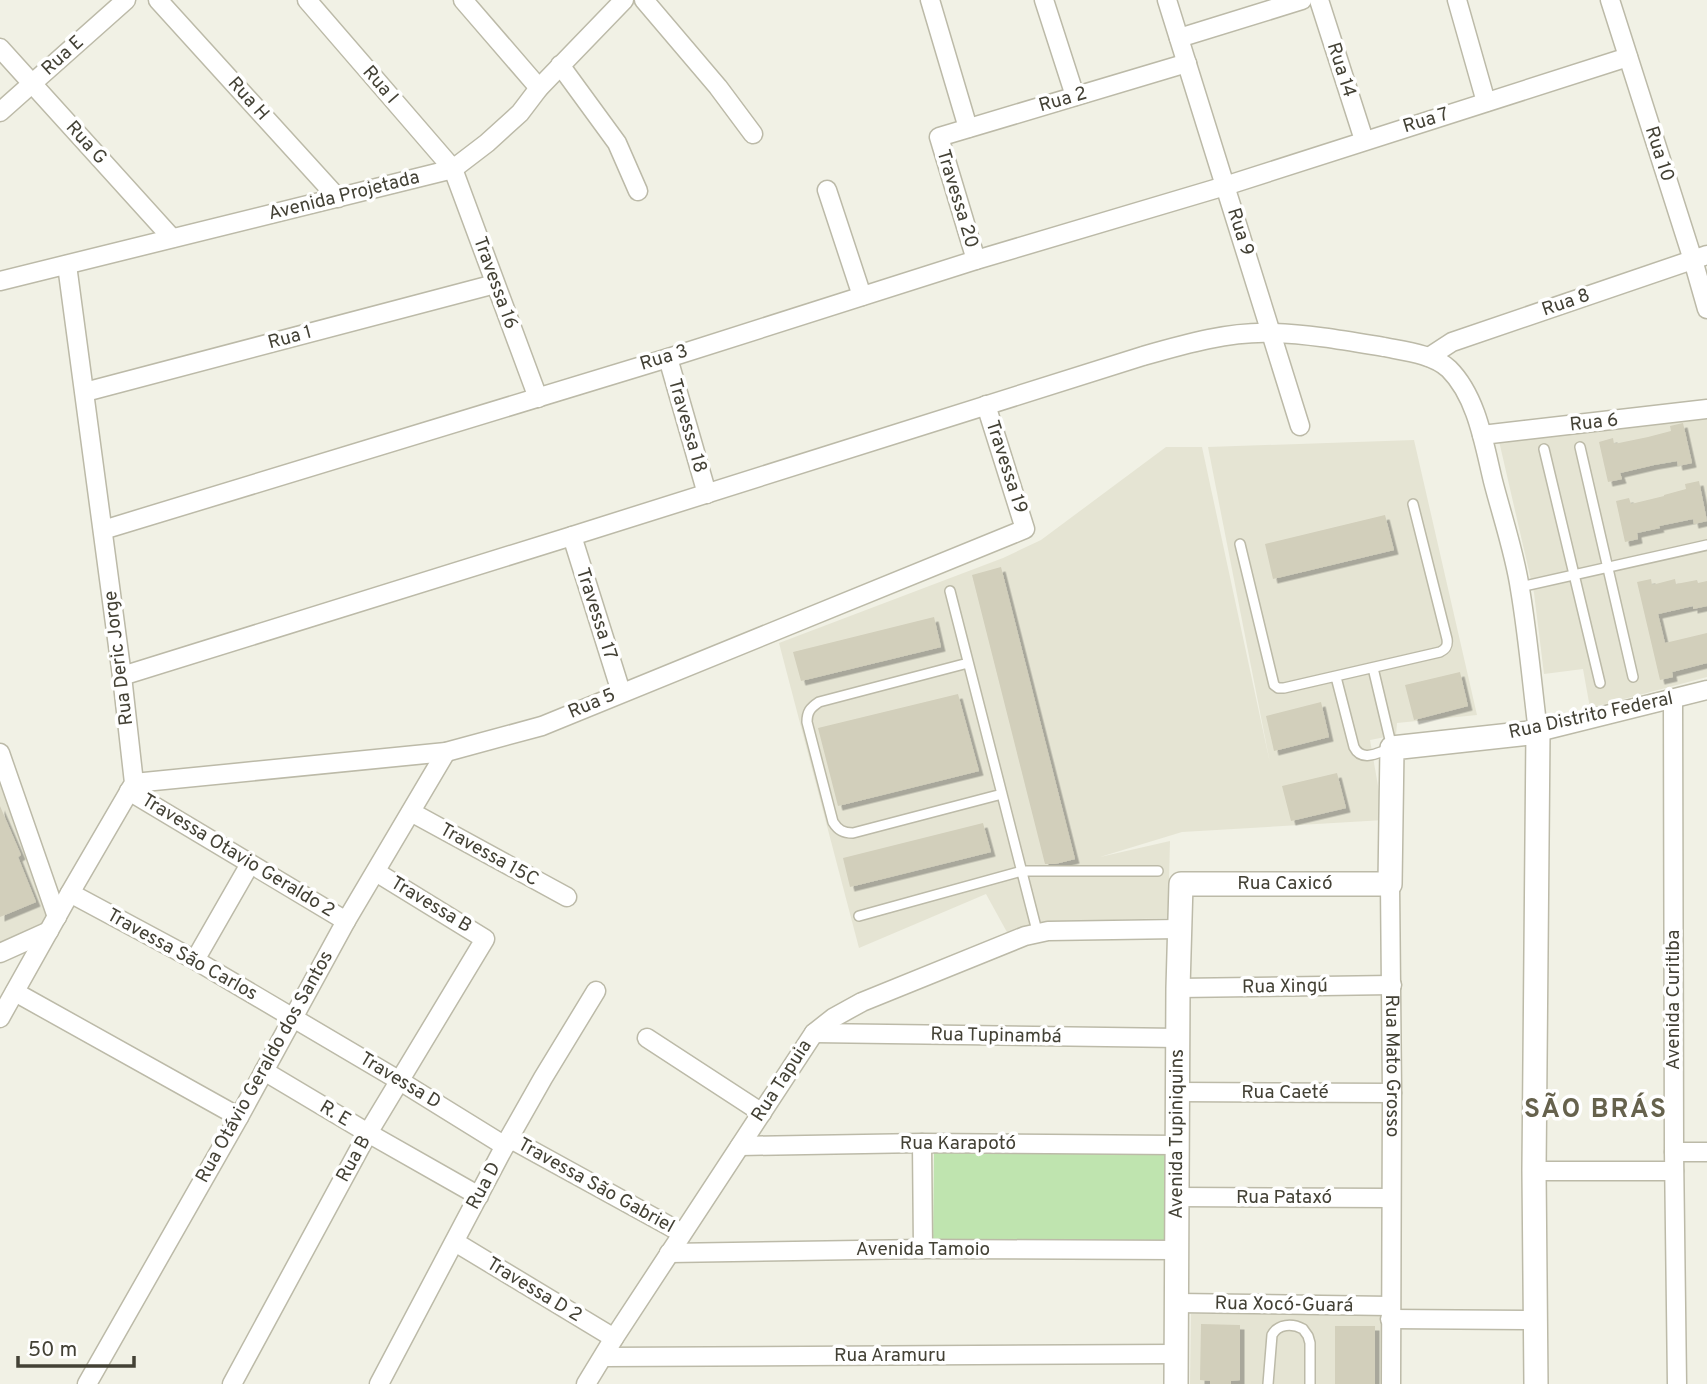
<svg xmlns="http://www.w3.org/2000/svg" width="1707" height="1384" font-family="Overpass,sans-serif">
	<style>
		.residential { fill: #e5e4d3 }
		.green { fill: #bfe4af }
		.building { fill: #d2cfbb; filter: url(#shadow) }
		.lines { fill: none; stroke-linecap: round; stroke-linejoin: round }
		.service-casing { stroke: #bcbaa8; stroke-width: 12 }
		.minor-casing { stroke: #bcbaa8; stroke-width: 21 }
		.tertiary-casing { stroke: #bcbaa8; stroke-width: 26 }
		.service { stroke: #fff; stroke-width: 9 }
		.minor { stroke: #fff; stroke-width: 18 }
		.tertiary { stroke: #fff; stroke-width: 23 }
		.labels { text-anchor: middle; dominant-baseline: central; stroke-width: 7; stroke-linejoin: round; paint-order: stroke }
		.street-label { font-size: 19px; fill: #434135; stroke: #fff }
		.district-label { font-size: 26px; font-weight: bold; letter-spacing: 2px; fill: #66624d; stroke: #fff }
	</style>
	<defs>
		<filter id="shadow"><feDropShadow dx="4.5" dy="4.5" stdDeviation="0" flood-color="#0004"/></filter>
	</defs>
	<rect width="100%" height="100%" fill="#f1f1e5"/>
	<path class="residential" d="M1707 415V677L1590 708 1583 669 1544 674 1534 593 1499 441Z
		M1414 440 1477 715 1397 723 1396 735 1370 740 1384 820 1182 832 1100 857 1170 841 1168 918 1054 922 1008 934 986 894 859 948 779 643 1003 558 1041 540 1166 447H1202L1270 763 1208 447Z
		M0 773 57 917 0 943Z
		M1191 1314H1383V1384H1190Z"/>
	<path class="green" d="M934 1150 1169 1152 1170 1240 933 1243Z"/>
	<path class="building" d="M1683 423 1692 463 1678 466 1677 461 1654 465 1620 473 1622 479 1608 482 1599 442 1613 438 1614 444 1648 437 1671 431 1670 426Z
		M1699 481 1707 521 1694 524 1693 519 1659 526 1660 528 1637 533 1638 539 1625 542 1616 501 1629 498 1631 504 1664 496V495L1686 489 1685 484Z
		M1385 515 1394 550 1273 579 1265 544Z
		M1001 567 1075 859 1055 864H1045L972 575Z
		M1651 579 1652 585 1675 579 1676 584 1697 580 1698 583 1707 581V606L1693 609V606L1658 614 1665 643 1707 633V663L1672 672 1673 677 1660 680 1637 582Z
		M934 617 941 647 801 681 793 652Z
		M1460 672 1468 706 1414 720 1405 685Z
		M958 694 979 771 838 806 818 728Z
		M1321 702 1329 737 1274 751 1266 716Z
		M1337 773 1346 808 1291 821 1282 786Z
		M0 806 21 855 18 857 36 902 0 917Z
		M983 823 991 852 850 887 843 858Z
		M1201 1324 1240 1325V1380L1231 1381V1384H1210V1381L1200 1380Z
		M1335 1326H1375V1384H1335Z"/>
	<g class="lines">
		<defs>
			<path id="service" d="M1580 447 1633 677
				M1544 449 1600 683
				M1240 544 1274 685 1278 688H1284L1440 652C1446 649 1448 646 1447 639L1413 504
				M1520 587 1707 545
				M950 591 1036 927
				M968 663 819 702C810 708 807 712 807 722L833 822C838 830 843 833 853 833L1002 794
				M1336 677 1354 747C1362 763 1379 752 1392 748L1373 668
				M859 916 1022 871H1158
				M1268 1384 1272 1335C1278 1324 1292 1323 1303 1329L1308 1336 1310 1343V1384"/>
			<g id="minor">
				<path d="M158 0 338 198"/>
				<path d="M307 0 453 169 538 398"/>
				<path d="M463 0 539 88"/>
				<path d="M644 0 718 87 753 134"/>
				<path d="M930 0 968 128"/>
				<path d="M1044 0 1075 96"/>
				<path d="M1167 0 1300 426"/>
				<path d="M1319 0 1364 140"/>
				<path d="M1457 0 1486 102"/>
				<path d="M1610 0 1693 260 1707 309"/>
				<path d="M1179 38 1302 0"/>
				<path d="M0 48 172 238"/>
				<path d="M560 65 617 143 638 191"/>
				<path d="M0 112 126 0"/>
				<path d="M827 190 862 296"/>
				<path d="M976 260 939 137 1187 63"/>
				<path d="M0 281 453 169 487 143 520 113 539 88 624 0"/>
				<path d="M1429 357 1452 342 1707 255"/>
				<path d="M668 358 707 494"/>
				<path d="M85 392 495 284"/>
				<path d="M1482 435 1707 409"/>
				<path d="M103 530 668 358 976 260 1225 186 1628 57"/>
				<path d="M572 536 621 692"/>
				<path d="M122 676 572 536 1143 356C1185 344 1230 331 1273 333 1310 334 1348 341 1384 347 1404 351 1433 354 1449 369 1477 397 1484 444 1493 481 1502 516 1515 554 1520 589 1528 636 1532 684 1538 732L1707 690"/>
				<path d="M1673 699 1674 1152 1677 1384"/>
				<path d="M0 753 57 917"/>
				<path d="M134 783 446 752 542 726 1025 529 986 405"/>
				<path d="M129 791 346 921"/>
				<path d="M411 812 567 897"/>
				<path id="s1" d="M1390 884 1392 1093 1391 1384"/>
				<path d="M70 893 195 960 400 1081 505 1146"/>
				<path d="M0 953 49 931"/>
				<path d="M195 960 250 864"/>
				<path d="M1178 988 1392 985"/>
				<path d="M15 992 239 1117"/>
				<path d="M0 1018 70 893 134 783 122 676 67 265"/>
				<path d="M814 1033 1178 1038"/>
				<path d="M647 1038 762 1113"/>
				<path d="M264 1071 368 1133 479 1196"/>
				<path d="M1177 1092 1392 1093"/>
				<path d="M509 1138 682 1233"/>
				<path d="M922 1143 923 1249"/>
				<path d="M740 1146 922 1143 1176 1145"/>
				<path d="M1674 1152H1707"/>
				<path d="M1534 1171H1674"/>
				<path d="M1177 1197 1391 1198"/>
				<path d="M455 1242 614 1338"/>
				<path d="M669 1253 923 1249 1177 1250"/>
				<path d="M1177 1303 1390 1306"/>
				<path d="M1390 1319 1535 1320"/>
				<path d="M604 1357 1176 1354"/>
				<path d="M87 1384 239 1117 346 921 446 752"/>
				<path d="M232 1384 368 1133 485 939 376 872"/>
				<path d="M379 1384 509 1138 543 1078 596 991"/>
				<path d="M586 1384 614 1338 814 1033 833 1018 862 1002 1025 936 1048 931 1178 929"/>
			</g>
			<g id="tertiary">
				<path id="s2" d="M1176 1384 1178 988 1181 884H1390L1392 748 1538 732 1534 1171 1536 1384"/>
			</g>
		</defs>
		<use href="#service" class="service-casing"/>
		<use href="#minor" class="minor-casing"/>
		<use href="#tertiary" class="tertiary-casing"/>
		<use href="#service" class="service"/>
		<use href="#minor" class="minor"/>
		<use href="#tertiary" class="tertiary"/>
	</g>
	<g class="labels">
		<g class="street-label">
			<text transform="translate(63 56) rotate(-42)">Rua E</text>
			<text transform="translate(1341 70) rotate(72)">Rua 14</text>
			<text transform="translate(380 85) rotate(49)">Rua I</text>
			<text transform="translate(248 99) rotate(48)">Rua H</text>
			<text transform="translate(1063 100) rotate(-16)">Rua 2</text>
			<text transform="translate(1426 121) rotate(-17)">Rua 7</text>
			<text transform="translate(86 143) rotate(48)">Rua G</text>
			<text transform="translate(1659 154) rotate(72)">Rua 10</text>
			<text transform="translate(344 196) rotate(-14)">Avenida Projetada</text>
			<text transform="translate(957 199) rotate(73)">Travessa 20</text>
			<text transform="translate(1240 232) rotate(72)">Rua 9</text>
			<text transform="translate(495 283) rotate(70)">Travessa 16</text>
			<text transform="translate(1566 303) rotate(-19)">Rua 8</text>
			<text transform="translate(290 338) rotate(-15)">Rua 1</text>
			<text transform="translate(664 358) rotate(-17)">Rua 3</text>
			<text transform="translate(1594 423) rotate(-6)">Rua 6</text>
			<text transform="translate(687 426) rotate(74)">Travessa 18</text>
			<text transform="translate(1006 467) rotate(72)">Travessa 19</text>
			<text transform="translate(596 614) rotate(72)">Travessa 17</text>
			<text transform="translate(119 658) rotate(-97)">Rua Deric Jorge</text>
			<text transform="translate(592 704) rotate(-23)">Rua 5</text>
			<text transform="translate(1591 716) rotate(-12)">Rua Distrito Federal</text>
			<text transform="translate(489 855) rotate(29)">Travessa 15C</text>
			<text transform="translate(238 856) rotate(31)">Travessa Otavio Geraldo 2</text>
			<text stroke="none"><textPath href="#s2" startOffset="604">Rua Caxicó</textPath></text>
			<text transform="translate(431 905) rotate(31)">Travessa B</text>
			<text transform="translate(182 955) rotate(29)">Travessa São Carlos</text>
			<text transform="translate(1285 987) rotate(-1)">Rua Xingú</text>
			<text transform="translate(1674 1000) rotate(-90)">Avenida Curitiba</text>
			<text transform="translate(996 1036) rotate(1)">Rua Tupinambá</text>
			<text stroke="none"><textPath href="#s1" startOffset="182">Rua Mato Grosso</textPath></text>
			<text transform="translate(265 1067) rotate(-61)">Rua Otávio Geraldo dos Santos</text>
			<text transform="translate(400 1081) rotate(31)">Travessa D</text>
			<text transform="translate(782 1081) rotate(-57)">Rua Tapuia</text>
			<text x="1285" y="1093">Rua Caeté</text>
			<text transform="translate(335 1114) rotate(31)">R. E</text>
			<text stroke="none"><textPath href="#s2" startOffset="250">Avenida Tupiniquins</textPath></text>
			<text x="958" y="1144">Rua Karapotó</text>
			<text transform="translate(354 1159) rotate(-61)">Rua B</text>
			<text transform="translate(484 1186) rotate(-62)">Rua D</text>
			<text transform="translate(596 1186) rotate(29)">Travessa São Gabriel</text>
			<text x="1284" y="1198">Rua Pataxó</text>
			<text x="923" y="1250">Avenida Tamoio</text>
			<text transform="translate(534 1290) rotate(31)">Travessa D 2</text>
			<text transform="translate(1284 1305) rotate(1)">Rua Xocó-Guará</text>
			<text x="890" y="1356">Rua Aramuru</text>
		</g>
		<g class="district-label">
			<text x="1596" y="1110">SÃO BRÁS</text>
		</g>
	</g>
	<path d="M18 1356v10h116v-10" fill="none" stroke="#434135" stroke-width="3.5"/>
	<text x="28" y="1356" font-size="21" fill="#434135" stroke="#ffffff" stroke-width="5" paint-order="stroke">50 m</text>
</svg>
